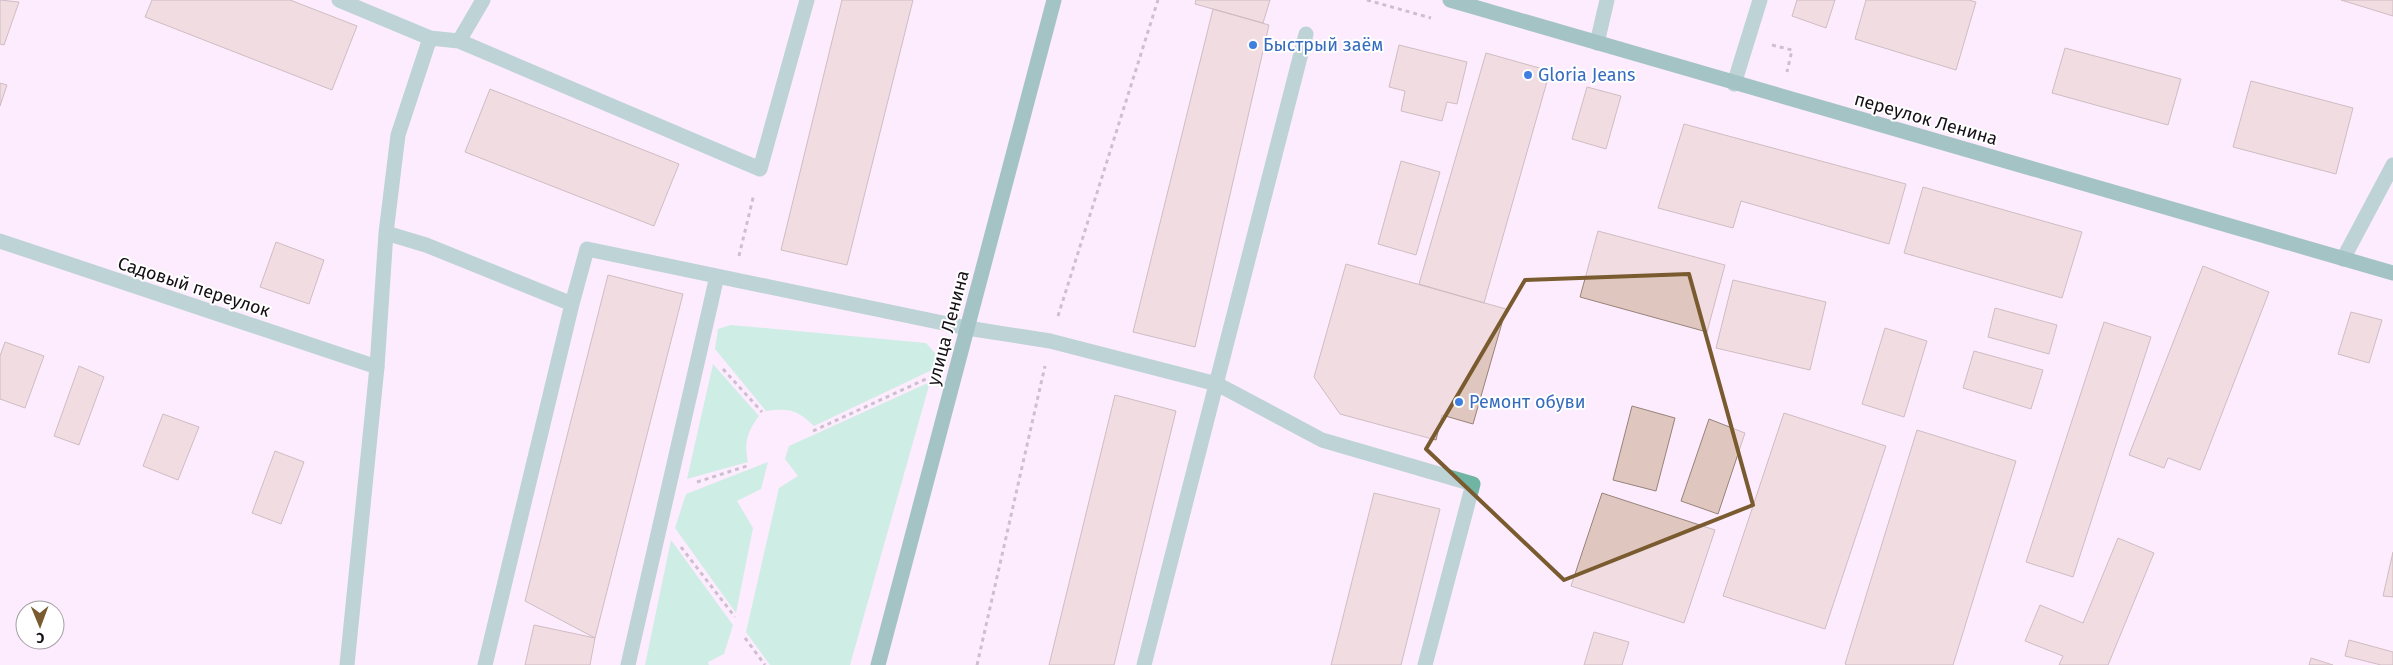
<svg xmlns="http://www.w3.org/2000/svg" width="2393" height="665" font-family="'Fira Sans',sans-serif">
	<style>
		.green { fill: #96edc5 }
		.building { fill: #dfc7bf; stroke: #97827a }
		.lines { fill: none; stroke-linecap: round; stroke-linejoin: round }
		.path { stroke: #948894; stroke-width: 3; stroke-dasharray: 4 4; stroke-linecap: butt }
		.lane { stroke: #70b4a4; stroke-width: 15 }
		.street { stroke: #70b4a4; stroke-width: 15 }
		.secondary { stroke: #38907f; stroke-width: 15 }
		.marked { fill: none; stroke: #795b2f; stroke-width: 4; stroke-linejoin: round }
		.shop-dot { fill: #3f7fe0; stroke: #fff; stroke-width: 2 }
		.labels { text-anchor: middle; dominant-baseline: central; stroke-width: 4; stroke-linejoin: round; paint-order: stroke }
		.shop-label { font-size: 18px; fill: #366cbe; stroke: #fff; text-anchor: start }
		.street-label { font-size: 18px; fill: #161016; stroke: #fff }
	</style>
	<rect width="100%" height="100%" fill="#fdecfe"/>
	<path class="green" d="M731 325 926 343 935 353 934 369 814 426C797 410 790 408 766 411L715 349 718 329Z
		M713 364 759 416C747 432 744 442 748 462L687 479Z
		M930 382 850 665H770L746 632 779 488 798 476 785 459 789 446Z
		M768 462 761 489 737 501 753 528 736 613 675 528 686 494Z
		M671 540 733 625 724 654 708 662 709 665H645Z"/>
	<path class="building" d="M0 0 19 2 4 45 0 44Z
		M152 0H290L357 26 332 90 145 17Z
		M842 0H913L847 265 781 250Z
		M1196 0H1270L1263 23 1195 4Z
		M1797 0H1835L1826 28 1792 16Z
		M1866 0H1969L1976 2 1956 70 1855 39Z
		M2341 0H2393V16Z
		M1213 9 1269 25 1195 347 1133 332Z
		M1399 45 1467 62 1457 104 1447 102 1442 121 1401 111 1405 91 1389 87Z
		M2065 48 2181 79 2168 125 2052 93Z
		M1486 53 1550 71 1484 303 1419 284Z
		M2251 81 2353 108 2336 174 2233 147Z
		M0 83 7 85 0 106Z
		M1587 87 1621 96 1606 149 1572 139Z
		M490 89 679 164 654 226 465 152Z
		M1684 124 1906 184 1889 244 1741 201 1733 228 1658 208Z
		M1401 161 1440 172 1416 255 1378 244Z
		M1923 187 2082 232 2062 298 1904 253Z
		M1598 231 1725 265 1707 332 1580 297Z
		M276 242 324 260 309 304 260 287Z
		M1346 264 1506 309 1473 424 1442 415 1436 440 1340 414 1314 377Z
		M2203 266 2269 292 2200 470 2168 458 2164 468 2129 455Z
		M608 275 683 294 595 638 525 601Z
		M1733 280 1826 302 1810 370 1716 348Z
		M1995 308 2057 325 2049 354 1988 337Z
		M2351 312 2382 320 2369 363 2338 354Z
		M2104 322 2151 337 2073 577 2026 562Z
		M1885 328 1927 341 1904 417 1862 404Z
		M5 342 44 356 25 408 0 399V356Z
		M1974 351 2043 370 2031 409 1963 388Z
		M79 366 104 377 79 445 54 436Z
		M1115 395 1176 411 1114 665H1049Z
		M1632 406 1675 418 1656 491 1613 480Z
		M1784 413 1886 446 1825 629 1723 596Z
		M163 414 199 427 178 480 143 466Z
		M1709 419 1745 433 1718 514 1681 501Z
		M1917 430 2016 461 1953 665H1847L1845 664Z
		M275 451 304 462 281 524 252 513Z
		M1374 493 1440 509 1401 665H1331Z
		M1602 493 1715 530 1684 623 1571 586Z
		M2118 538 2154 553 2108 665H2059L2063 656 2025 641 2040 605 2083 623Z
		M2393 552V597L2383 596Z
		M534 625 595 638 590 665H525Z
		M1594 632 1629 642 1622 665H1584Z
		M2349 640 2393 652V665H2381L2345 656Z
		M2311 658 2333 665H2309Z"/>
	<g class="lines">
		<path class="path" d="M1367 0 1431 18
			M1772 45 1792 50 1787 72
			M739 256 754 194
			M1058 316 1158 0
			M723 369 762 412
			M813 431 926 379
			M697 482 750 465
			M681 547 735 617
			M745 638 765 665
			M977 665 1045 366"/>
		<path class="lane" d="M339 0 430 38
			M459 41 760 169 807 0
			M1597 43 1607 0
			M386 233 426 245 572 304 485 665
			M2343 259 2393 165
			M572 304 587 249 967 328 1050 341 1217 384 1322 440 1473 484 1425 665
			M347 665 377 367 386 233 398 135 430 38 459 41 483 0
			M628 665 717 276
			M1144 665 1306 34"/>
		<path class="street" d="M1734 84 1760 0
			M0 241 377 367"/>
		<path class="secondary" d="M1450 0 2393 273
			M878 665 1054 0"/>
	</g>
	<path d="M0 0H2393V665H0ZM1689 274 1753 505 1564 580 1426 449 1525 280Z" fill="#fdecfe" fill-opacity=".55" fill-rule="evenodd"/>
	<path class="marked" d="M1689 274 1753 505 1564 580 1426 449 1525 280Z"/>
	<g class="shop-dot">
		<circle cx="1253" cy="45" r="5"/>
		<circle cx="1528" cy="75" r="5"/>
		<circle cx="1459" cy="402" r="5"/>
	</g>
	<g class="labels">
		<g class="shop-label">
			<text x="1263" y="45">Быстрый заём</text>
			<text x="1538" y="75">Gloria Jeans</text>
			<text x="1469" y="402">Ремонт обуви</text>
		</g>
		<g class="street-label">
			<text transform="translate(1926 119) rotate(16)">переулок Ленина</text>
			<text transform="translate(194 287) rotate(18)">Садовый переулок</text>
			<text transform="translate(948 328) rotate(-75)">улица Ленина</text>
		</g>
	</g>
	<g transform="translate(40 625) rotate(179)"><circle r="24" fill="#ffffff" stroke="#a29fa2"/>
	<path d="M0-4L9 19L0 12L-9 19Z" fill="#795b2f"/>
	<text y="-8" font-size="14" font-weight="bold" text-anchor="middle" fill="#161016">С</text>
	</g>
</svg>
